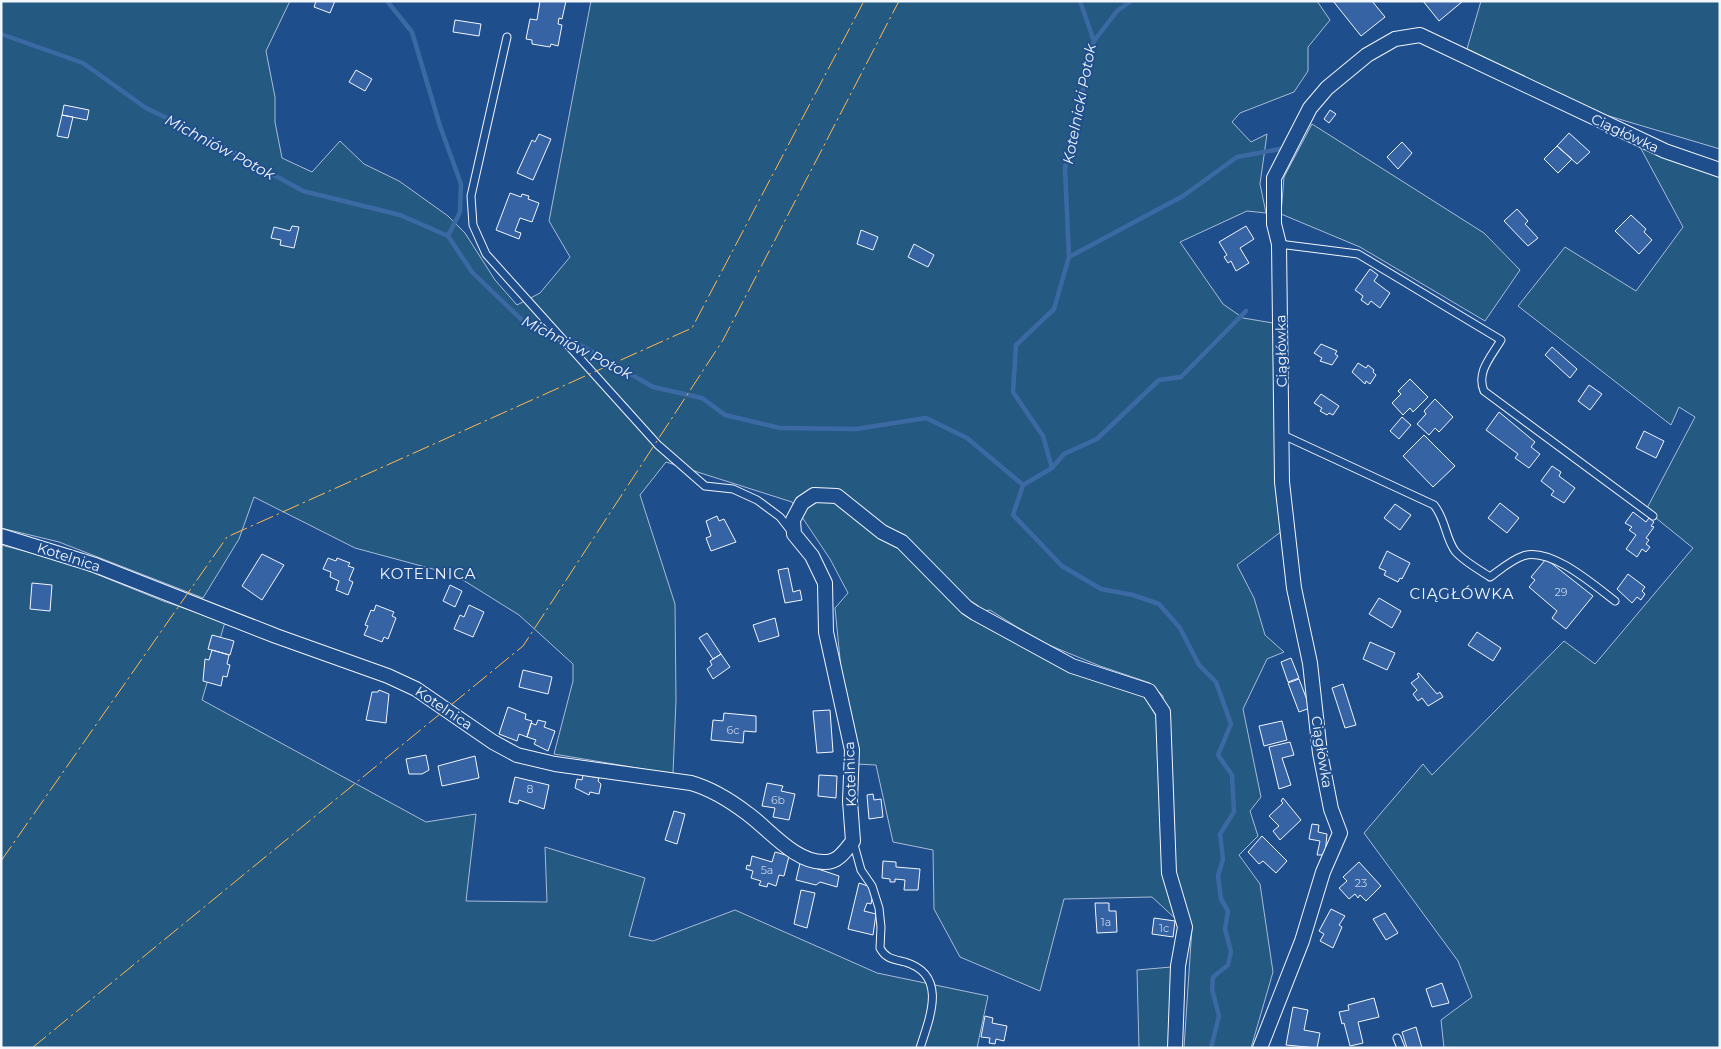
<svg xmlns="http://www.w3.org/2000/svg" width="1721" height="1049" font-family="Montserrat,sans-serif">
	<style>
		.green { fill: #245a82; stroke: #a8bbd7 }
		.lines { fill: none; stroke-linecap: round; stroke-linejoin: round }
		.stream { stroke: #3b69a3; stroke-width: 4.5 }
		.building { fill: #3563a3; stroke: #f2f6ff }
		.lane-casing { stroke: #f2f6ff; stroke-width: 9 }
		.street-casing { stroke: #f2f6ff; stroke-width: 16 }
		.lane { stroke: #1f4e8c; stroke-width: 7 }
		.street { stroke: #1f4e8c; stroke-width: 14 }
		.power { stroke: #ffb74d; stroke-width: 1; stroke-dasharray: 18 4 2.5 4; stroke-linecap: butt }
		.labels { text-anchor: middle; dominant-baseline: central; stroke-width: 4; stroke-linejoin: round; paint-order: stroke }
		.number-label { font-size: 11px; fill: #c3d1e8 }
		.street-label { font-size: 14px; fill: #f2f6ff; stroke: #1f4e8c }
		.water-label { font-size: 15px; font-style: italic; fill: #f2f6ff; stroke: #1f4e8c }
		.neighbourhood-label { font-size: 15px; letter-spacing: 1px; fill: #f2f6ff; stroke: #1f4e8c }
	</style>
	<rect width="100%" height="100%" fill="#1f4e8c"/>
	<path class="green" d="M1 1H290L266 51 275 97V122L282 158 312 172 340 141 364 164 399 181 448 216 465 233 495 280 517 305 540 293 570 257 549 221 591 1H1317L1330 20 1308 47V71L1294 92 1240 113 1232 122 1251 142 1267 134 1260 184 1266 213 1247 211 1180 242 1223 304 1243 318 1273 323 1282 531 1237 565 1254 598 1265 635 1284 652 1267 659 1243 709 1261 797 1250 811 1258 836 1239 855 1260 884 1273 972 1251 1048H1184L1192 927 1176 875 1163 696 1150 683 1100 666 1039 641 990 610 976 612 1142 693 1158 719 1178 921 1152 897 1064 899 1040 991 960 957 934 909 933 850 893 842 876 765 856 764 842 679 835 608 848 593 830 559 792 502 666 462 640 495 675 604 676 700 673 774 554 754 573 681V664L519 615 455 575 355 548 254 497 239 539 203 598 59 542 1 528Z
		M1481 1H1720V149L1592 111 1467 49Z
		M1312 124 1484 233 1520 270 1485 321 1360 247 1281 214 1284 177Z
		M1639 145 1720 175V1048H1444L1441 1020 1472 997 1458 961 1364 833 1423 764 1432 775 1564 641 1595 664 1693 548 1646 510 1695 417 1679 407 1671 425 1518 306 1565 247 1636 291 1683 227Z
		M1 545 64 561 163 601 225 622 202 700 426 822 476 814 466 901 547 902 545 847 645 878 629 936 653 941 735 910 877 973 988 996 977 1048H1Z
		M1171 967 1172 1048H1139L1137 970Z"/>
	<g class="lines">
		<path class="stream" d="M387 1 412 32 440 126 461 184 460 212 448 236
			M1080 1 1094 41 1065 168 1069 257 1054 309 1016 345 1013 392 1043 436 1052 468 1023 485 1013 515 1062 566 1101 589 1133 595 1159 604 1180 628 1199 665 1216 682 1231 724 1218 755 1232 775 1234 812 1220 834 1223 859 1218 876 1221 899 1228 911 1225 929 1231 952 1228 965 1213 977 1212 989 1219 1016 1211 1048
			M1 34 83 63 146 108 202 135 303 191 400 215 448 236 472 272 523 321 558 336
			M1094 41 1117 11 1131 1
			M1069 257 1183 196 1237 157 1280 149
			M565 339 582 346 653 387 702 398 725 415 780 428 856 429 926 418 967 438 1023 485
			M1052 468 1064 454 1097 439 1159 380 1181 377 1246 311"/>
	</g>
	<path class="building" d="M316 1H335L330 13 314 7Z
		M540 1H566L562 19 559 18 558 24 562 25 558 46 551 44 550 47 532 44V40L526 39 530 19 537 20Z
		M1333 1H1372L1385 17 1361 36Z
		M1423 1H1463L1439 21Z
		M455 20 481 24 479 36 453 32Z
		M356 70 372 79 365 91 349 82Z
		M64 105 89 110 87 120 62 115Z
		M1330 110 1336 114 1329 123 1324 119Z
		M62 115 73 117 68 138 57 136Z
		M1569 133 1590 152 1577 164 1557 146Z
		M539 134 551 139 533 180 517 173 532 140 535 142Z
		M1402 142 1412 153 1398 169 1387 157Z
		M1557 146 1572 159 1558 173 1544 159Z
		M510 193 521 197 522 194 529 196 528 199 539 203 532 222 520 218 515 231 521 233 519 239 496 230Z
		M1517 209 1528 221 1525 224 1538 238 1528 246 1504 221Z
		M1631 215 1646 229 1644 232 1652 240 1639 254 1615 231Z
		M292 226 299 227 294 248 280 245 281 240 271 238 274 227 290 231Z
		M1246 226 1254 239 1240 248 1249 263 1236 271 1231 261 1228 263 1224 257 1227 255 1219 242Z
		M861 230 878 237 873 250 857 244Z
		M914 244 934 255 928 267 908 257Z
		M1370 269 1378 275 1374 281 1390 293 1380 308 1371 301 1368 305 1361 300 1363 296 1355 290Z
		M1321 344 1337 351 1335 354 1338 356 1332 365 1320 361 1322 358 1314 353Z
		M1552 347 1577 369 1570 378 1545 355Z
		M1358 363 1366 368 1368 365 1374 370 1373 372 1376 375 1370 384 1366 381 1365 384 1352 372Z
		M1410 379 1428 397 1413 412 1410 408 1403 415 1392 403 1401 394 1398 391Z
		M1589 385 1602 394 1590 410 1578 401Z
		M1321 394 1339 406 1333 415 1329 413 1327 415 1320 411 1322 408 1314 403Z
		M1435 399 1453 417 1439 432 1435 428 1429 435 1417 424 1426 414 1424 411Z
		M1499 412 1535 442 1531 447 1540 454 1529 468 1515 458 1518 454 1486 430Z
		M1402 417 1411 425 1399 439 1390 431Z
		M1644 431 1664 441 1656 458 1636 448Z
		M1424 435 1455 466 1433 487 1403 456Z
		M1552 466 1561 472 1559 476 1575 488 1564 503 1551 495 1554 491 1541 481Z
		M1500 503 1519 518 1507 533 1488 518Z
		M1395 504 1411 515 1400 530 1384 518Z
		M1633 512 1646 522 1649 518 1654 522 1651 526 1654 527 1646 538 1649 540 1646 544 1650 547 1646 552 1642 549 1637 557 1626 549 1636 535 1629 530 1632 527 1625 523Z
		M717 516 719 521 724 519 736 542 711 551 706 538 711 536 706 521Z
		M1387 551 1410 563 1402 579 1400 578 1398 582 1384 575 1386 571 1379 568Z
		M262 554 284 565 262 600 242 586Z
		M328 558 336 561 337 558 350 563 348 566 354 568 349 580 353 582 348 595 336 590 339 581 330 577 331 572 323 569Z
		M1546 559 1593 596 1566 629 1552 618 1557 611 1529 587 1535 580 1531 577Z
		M788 568 793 592 800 590 802 600 785 603 778 570Z
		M1628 574 1645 587 1642 591 1645 594 1641 600 1637 597 1632 603 1617 589Z
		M32 583 52 585 50 611 30 609Z
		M450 585 462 591 455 607 443 601Z
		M1379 598 1401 611 1392 628 1369 614Z
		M376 605 394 612 392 616 396 618 388 639 384 637 382 642 364 635 368 626 365 625 371 610 374 611Z
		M469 605 484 612 473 637 454 629 460 615 464 617Z
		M775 618 779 636 759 642 753 625Z
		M1477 632 1501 648 1493 661 1468 645Z
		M707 633 721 654 713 659 699 638Z
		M212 635 234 641 230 655 208 649Z
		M1370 642 1395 653 1387 670 1363 659Z
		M212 650 229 655 227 664 230 665 227 677 223 676 221 686 203 681 205 659 209 660Z
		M721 654 730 667 713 679 707 669 712 665 710 661Z
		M1291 658 1299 678 1288 682 1281 662Z
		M523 670 552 677 548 694 519 687Z
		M1419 673 1437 694 1440 692 1443 697 1428 706 1422 698 1418 701 1413 694 1417 690 1411 683 1419 677 1417 674Z
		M1299 679 1310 708 1299 712 1288 683Z
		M1343 684 1356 725 1345 728 1332 688Z
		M379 690 389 694 386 723 366 720 372 692H378Z
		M508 707 526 714 525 719 532 721 527 737 519 734 517 741 499 734Z
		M830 710 833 752 817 753 813 711Z
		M724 713 756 716V732L744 731 743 743 711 740 713 720 723 721Z
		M538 720 546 722 544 727 555 731 548 751 534 744 536 740 527 737 531 723 536 725Z
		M1282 721 1287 740 1264 746 1259 726Z
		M1290 742 1294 755 1282 758 1291 785 1279 789 1269 747Z
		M426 755 429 770 422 774H409L406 759Z
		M475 756 479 778 442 786 438 766Z
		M583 775 599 778 598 781 601 784 599 794 590 792 589 795 575 788 577 779 582 780Z
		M819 775 837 776 836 798 818 796Z
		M515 777 549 785 544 809 519 800 518 804 509 802Z
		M767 783 783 786 781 791 795 794 789 820 773 817 775 808 762 806Z
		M873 794 874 800 881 799 883 817 869 819 867 795Z
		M1283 798 1301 820 1280 840 1273 831 1279 826 1269 816 1283 803 1281 801Z
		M674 811 685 814 677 844 665 840Z
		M1312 824 1319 825 1318 832 1327 834 1325 855H1317L1320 841 1309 839Z
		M1262 836 1287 861 1276 873 1263 861 1259 864 1248 852Z
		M775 852 789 856 784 876 779 875 776 886 768 883 767 887 759 885 761 881 751 878 753 871 746 869 747 865 750 866 752 856 772 862Z
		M883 861 896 862V867L920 869 918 890H904L905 880 895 879V882H890V879L882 878Z
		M1359 862 1381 886 1366 901 1360 895 1358 898 1355 894 1349 899 1339 888 1347 881 1343 877Z
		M800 863 839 876 837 887 820 882 816 885 796 880Z
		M859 883 868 886 873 894 871 904 867 903 864 911 876 914 873 935 848 929Z
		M801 890 815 893 807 928 794 924Z
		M1095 903H1109V911H1116L1117 932 1097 933Z
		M1331 909 1345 916 1339 925 1342 927 1333 948 1320 941 1324 934 1319 931Z
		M1385 913 1398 933 1386 940 1373 919Z
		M1154 918 1175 921 1173 937 1152 934Z
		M1442 983 1449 1003 1432 1007 1426 989Z
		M1374 998 1379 1017 1358 1022 1363 1043 1350 1046 1344 1023 1342 1024 1339 1012 1349 1010 1348 1005Z
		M1293 1007 1308 1010 1304 1030 1320 1033 1317 1048 1286 1045Z
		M985 1016 993 1018 992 1023 1007 1026 1004 1041 996 1039 995 1044 989 1043 990 1038 981 1037Z
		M1416 1027 1422 1048H1407L1402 1032Z"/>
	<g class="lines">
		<defs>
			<path id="lane" d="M507 37 471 196 473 225 486 254 658 445 705 486 733 489 757 500 780 517 791 531
				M1279 244 1358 254 1501 340C1491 357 1476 372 1484 391L1653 516
				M1283 435 1434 505C1446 520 1445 537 1455 551 1463 561 1480 570 1490 577 1500 570 1511 560 1523 556 1550 546 1595 586 1615 601
				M853 841 861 870 872 886 879 908 881 927 880 948C886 959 893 959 905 962 948 975 930 1017 920 1048
				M1397 1038 1401 1048"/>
			<path id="street" d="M1 536 95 565 276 636 388 676 416 689 493 742 517 755 555 764 691 783C712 789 731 801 748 814 770 830 796 864 826 862 838 862 846 850 853 841L850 801 852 750 826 632 825 583 812 556 794 534 793 520 802 503 814 495 837 496 882 532 902 542 966 607 975 613 1072 666 1149 691 1163 712 1169 873 1185 927 1178 966 1175 1048
				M1260 1048 1302 941 1323 872 1340 833 1331 809 1320 753 1310 663 1294 588 1282 482 1279 244 1274 224V178L1310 108 1327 88 1367 55 1395 39 1420 35 1665 151 1720 170"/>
		</defs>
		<use href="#lane" class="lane-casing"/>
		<use href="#street" class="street-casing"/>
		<use href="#lane" class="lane"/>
		<use href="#street" class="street"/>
		<path class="power" d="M1 861 227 537 692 328 864 1
			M32 1048 523 646 723 340 899 1"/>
	</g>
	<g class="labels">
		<g class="number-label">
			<text x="1561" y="592">29</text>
			<text x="733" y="730">6c</text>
			<text x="530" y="789">8</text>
			<text x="778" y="800">6b</text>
			<text x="767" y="870">5a</text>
			<text x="1361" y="883">23</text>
			<text x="1106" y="922">1a</text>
			<text x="1164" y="928">1c</text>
		</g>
		<g class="street-label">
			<text transform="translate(1625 133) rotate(25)">Ciągłówka</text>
			<text transform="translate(1281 351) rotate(-91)">Ciągłówka</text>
			<text transform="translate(69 557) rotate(18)">Kotelnica</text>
			<text transform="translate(444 708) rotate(34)">Kotelnica</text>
			<text transform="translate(1322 752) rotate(81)">Ciągłówka</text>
			<text transform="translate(850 774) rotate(-92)">Kotelnica</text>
		</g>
		<g class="water-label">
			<text transform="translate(1079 104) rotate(-79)">Kotelnicki Potok</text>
			<text transform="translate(220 147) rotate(28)">Michniów Potok</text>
			<text transform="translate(577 347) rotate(27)">Michniów Potok</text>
		</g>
		<g class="neighbourhood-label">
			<text x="428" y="573">KOTELNICA</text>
			<text x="1462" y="593">CIĄGŁÓWKA</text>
		</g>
	</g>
	<rect width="1721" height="1049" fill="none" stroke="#f2f6ff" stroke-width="5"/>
</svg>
